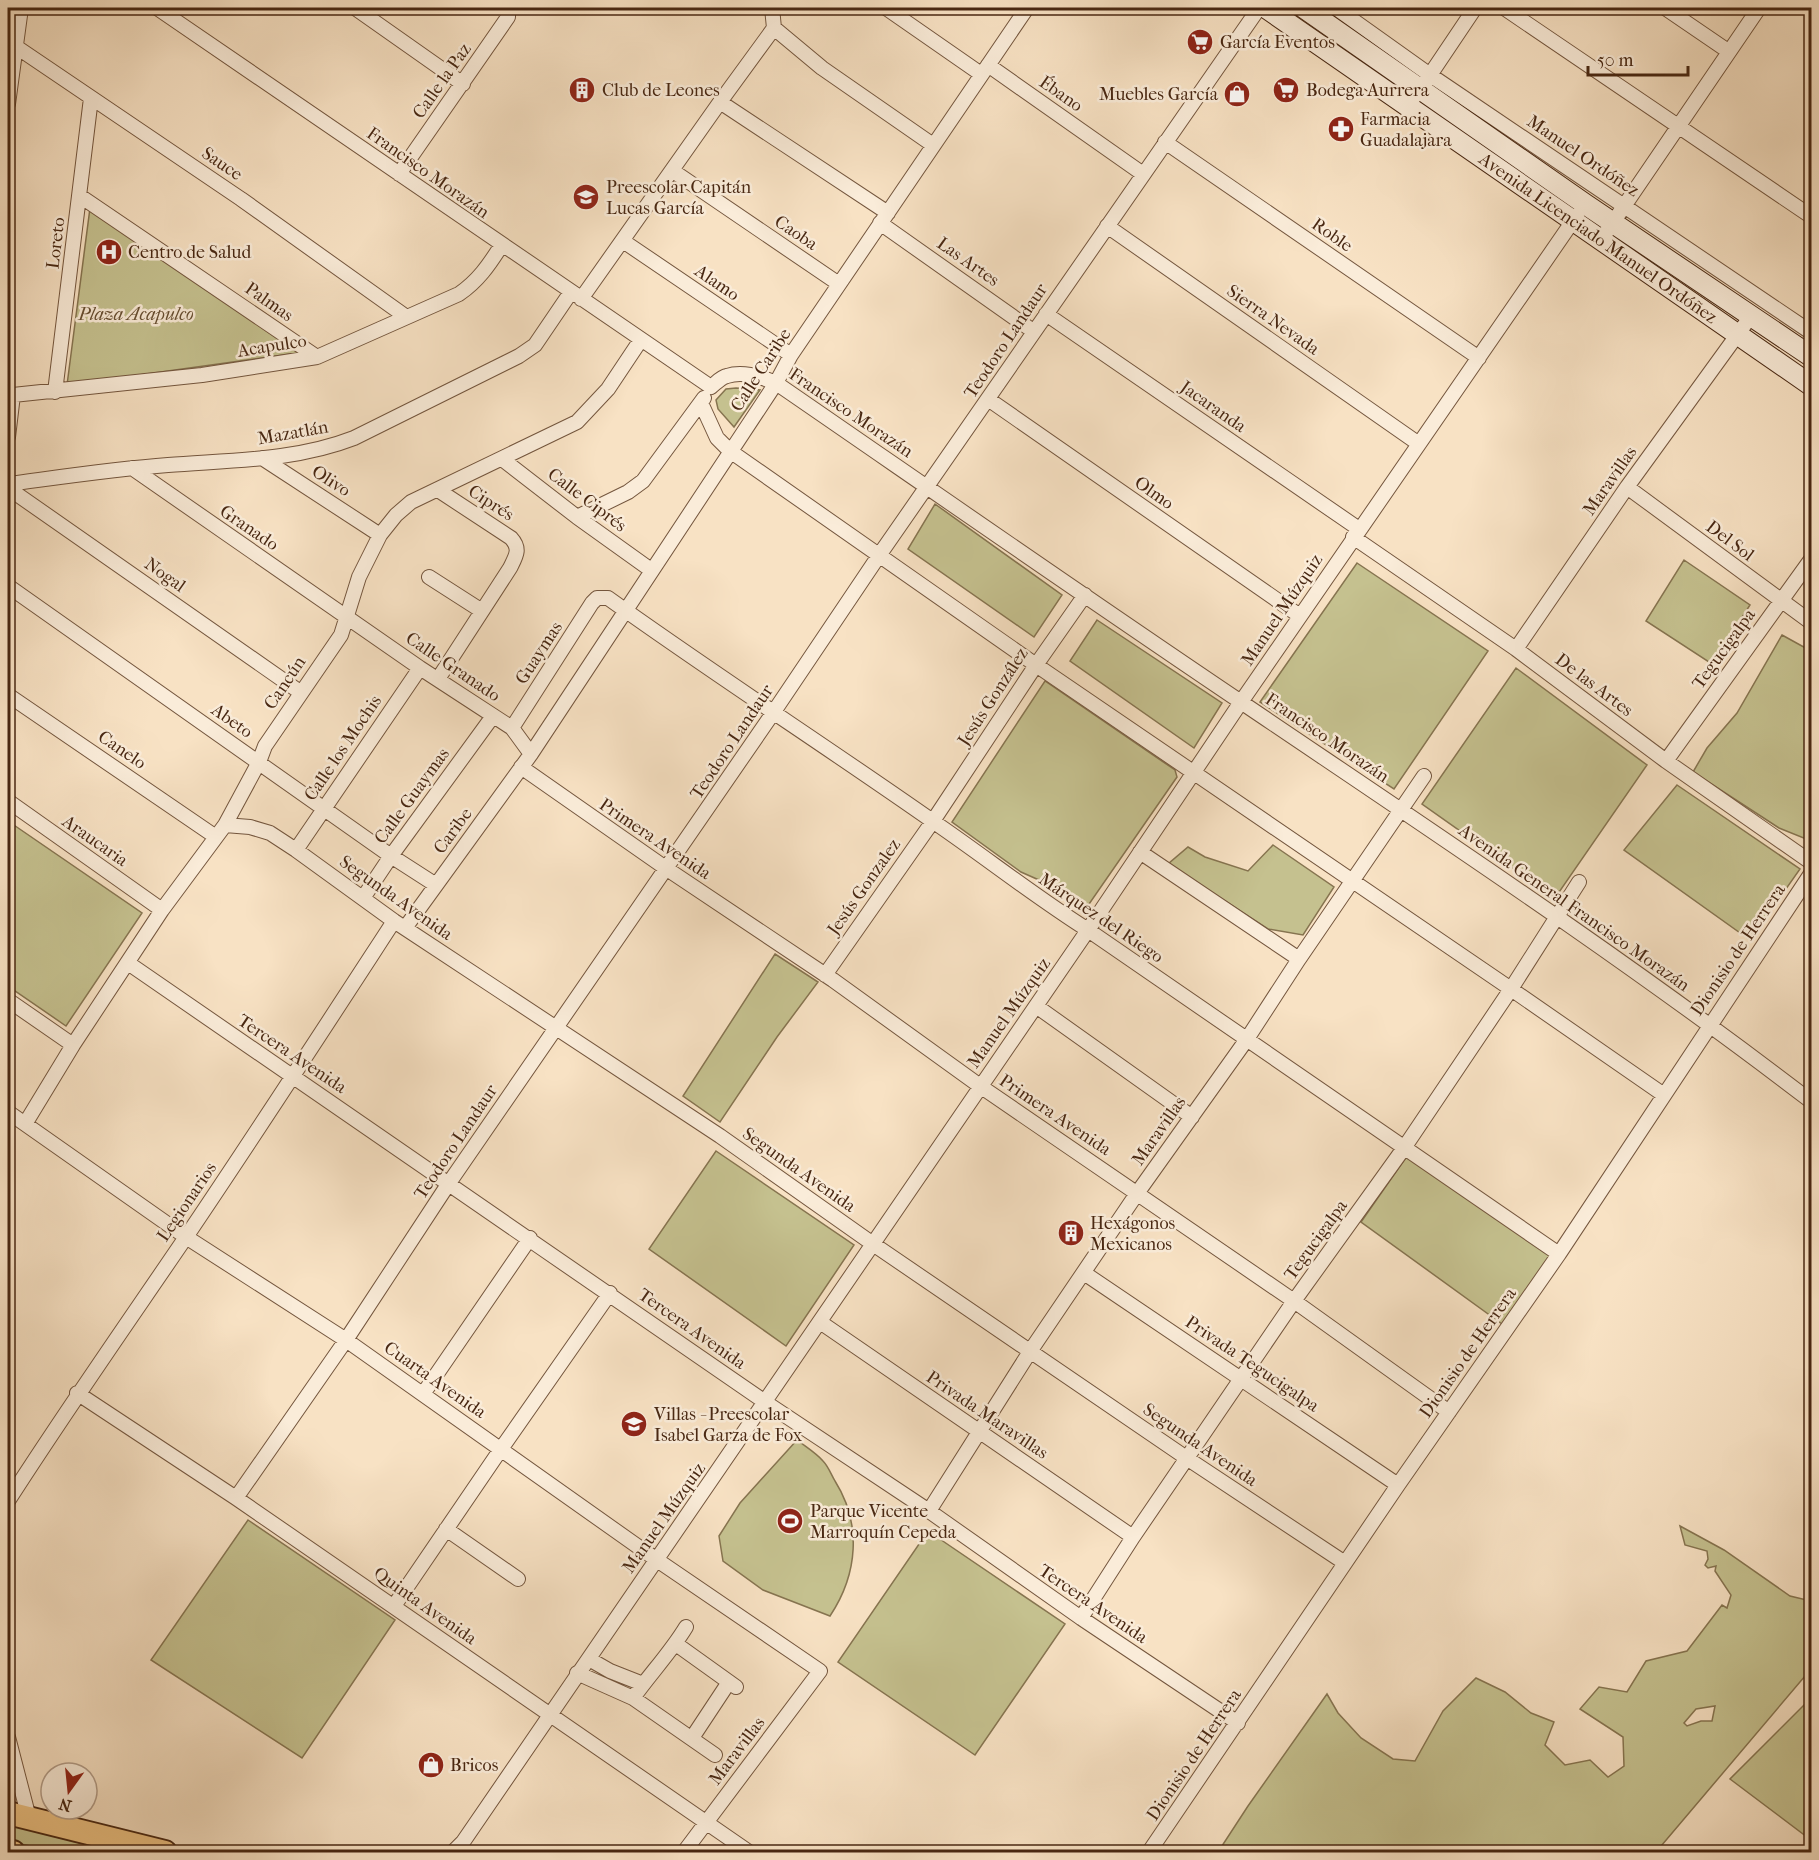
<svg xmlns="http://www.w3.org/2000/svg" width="1819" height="1860" font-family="'IM FELL French Canon',serif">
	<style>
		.green { fill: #c5c18f; stroke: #867450; stroke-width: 1.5; fill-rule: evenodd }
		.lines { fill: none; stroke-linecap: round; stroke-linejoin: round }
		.street-casing { stroke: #74563e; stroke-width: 16 }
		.secondary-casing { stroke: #482712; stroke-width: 22 }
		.primary-casing { stroke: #482712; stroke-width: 26 }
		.street { stroke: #faecd9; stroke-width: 14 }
		.secondary { stroke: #faecd9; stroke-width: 20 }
		.primary { stroke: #ecc182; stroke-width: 22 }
		.labels { text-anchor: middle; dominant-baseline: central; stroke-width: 5; stroke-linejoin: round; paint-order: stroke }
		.poi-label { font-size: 18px; fill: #482712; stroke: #faecd9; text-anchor: start }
		.street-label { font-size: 18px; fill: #482712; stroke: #faecd9 }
		.park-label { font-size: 18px; font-style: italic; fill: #674e31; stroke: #faecd9 }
	</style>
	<rect width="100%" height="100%" fill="#f8e2c4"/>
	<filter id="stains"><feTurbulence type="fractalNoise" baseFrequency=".00333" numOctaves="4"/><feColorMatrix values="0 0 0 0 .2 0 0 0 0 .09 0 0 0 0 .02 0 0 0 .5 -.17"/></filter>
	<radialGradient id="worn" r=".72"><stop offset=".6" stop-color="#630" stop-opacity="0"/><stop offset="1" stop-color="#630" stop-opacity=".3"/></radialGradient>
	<path class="green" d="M90 208 298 353 67 385Z
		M736 388 760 390 734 427 718 409 716 400 726 389Z
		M935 504 1062 595 1034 637 908 549Z
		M1684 560 1750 605 1712 664 1646 621Z
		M1357 563 1488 651 1394 789 1260 702Z
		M1097 620 1222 703 1194 748 1070 661Z
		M1782 635 1811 651V841L1779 828 1693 772 1707 748 1737 713Z
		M1516 668 1647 765 1555 898 1422 804Z
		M1045 681 1175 770 1177 777 1087 907 1057 888 1021 872 952 822Z
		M1677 785 1800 869 1750 940 1624 850Z
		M8 821 142 913 66 1026 8 986Z
		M1273 845 1334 887 1303 935 1268 929 1168 864 1188 847 1205 857 1248 871Z
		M775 954 818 982 777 1037 720 1122 683 1096Z
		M716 1151 854 1245 786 1346 649 1249Z
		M1407 1156 1551 1256 1502 1324 1361 1222Z
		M797 1440C806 1447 816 1453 823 1461 828 1466 831 1474 835 1481 862 1524 858 1574 830 1616L763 1590 723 1561 719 1536 740 1503Z
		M248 1520 395 1620 302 1758 151 1660Z
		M1680 1526 1724 1550 1790 1596 1811 1601V1669L1656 1852H1218L1248 1806 1327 1694 1338 1713 1361 1738 1393 1759 1415 1761 1443 1711 1476 1678 1505 1692 1531 1713 1554 1722 1545 1745 1565 1765 1590 1760 1608 1777 1624 1766 1623 1737 1580 1709 1599 1687 1627 1692 1646 1661 1687 1651 1722 1605 1727 1608 1731 1595 1715 1571 1716 1566 1708 1568 1705 1565 1708 1559 1707 1551 1685 1545ZM1715 1706 1712 1721H1701L1687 1726 1684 1723 1696 1709Z
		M928 1531 1065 1624 975 1755 838 1662Z
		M1811 1698V1840L1730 1779Z
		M8 1822 134 1852H56L8 1841Z"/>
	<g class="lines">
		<defs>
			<path id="street" d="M157 8 711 387C715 384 721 377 727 376 742 371 762 377 776 383 930 489 1085 597 1241 702 1433 832 1627 960 1812 1102
				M355 8 463 84
				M886 8 981 74
				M1336 8 1430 75 1812 333
				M1504 8 1812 217
				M1665 8 1728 51
				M774 28 822 68 933 145
				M15 46 241 199 405 316
				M988 65 1143 174
				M720 102 888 213
				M8 104 21 8
				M1408 105 1430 75 1475 8
				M1165 142 1479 358
				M673 171 839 284
				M399 174 508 17V12L504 8
				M80 196 317 357
				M880 223 1033 331
				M1107 226 1419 444
				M1601 240 1759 8
				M623 241 791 355
				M581 299 720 102 774 28 772 8
				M1046 314 1359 529
				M55 392 91 98
				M13 395 202 375 317 357 459 294C478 281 489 265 501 246
				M8 396 13 395 8 437
				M988 399 1300 616
				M701 403 717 438 730 451 1036 665 1511 989 1664 1095
				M262 458 380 535
				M502 459 577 517 651 570
				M132 468 420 668 512 728 531 754
				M8 484C61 477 114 469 168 465 230 460 295 461 354 438L519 356 535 345 571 292
				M1627 487 1812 623
				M8 488 300 692
				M577 517 628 492 643 481 704 398
				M1353 537 1516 649 1666 761 1812 863
				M429 577 482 611
				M8 586 391 856 436 885
				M1516 649 1627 487 1751 316
				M438 679 510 568C516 556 521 549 511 538L438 490
				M8 695 216 837
				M512 728 592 603 597 598H608C714 674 824 745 931 820 984 856 1034 896 1088 930L1559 1254
				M1666 761 1812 558
				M521 767 667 869 833 980 980 1086 1294 1301 1449 1412
				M8 801 162 910
				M225 825 250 827 270 833 296 850 394 921 720 1136 873 1244 1188 1459 1345 1563
				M296 850 420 668
				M1140 852 1299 959
				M363 898 391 856 493 716
				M405 928 531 754 776 383 791 355 1027 8
				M128 963 765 1402 929 1511 1081 1618 1238 1723
				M825 975 933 821 1036 665 1085 595
				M8 1000 73 1045
				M1036 1006 1192 1117
				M8 1112 186 1237 346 1340 657 1560 820 1671 684 1852
				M25 1124 73 1045 162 910 225 825 259 762 265 746 341 635 359 577 380 535 396 515 411 502 577 422 608 389 640 341
				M1084 1273 1398 1485
				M820 1322 1133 1537
				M77 1393 236 1498 749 1852
				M423 1394 530 1238
				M236 1498 346 1340 449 1183 773 713 880 554 1259 8
				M8 1501C65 1412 126 1325 186 1237 257 1132 325 1027 394 921
				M929 1511 1031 1350 1138 1192 1247 1039 1299 959 1424 776
				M446 1529 518 1579
				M394 1606 501 1449 610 1293
				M1081 1618 1133 1537 1294 1301 1404 1148 1511 989 1579 882
				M676 1644 736 1687
				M589 1659 610 1671 643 1684
				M577 1673 633 1698 715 1755
				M633 1698C650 1674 671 1652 686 1627
				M8 1737 29 1818
				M692 1738 729 1682
				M453 1852 463 1842 1088 930 1241 702 1577 215
				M1149 1852 1398 1485 1559 1254 1812 872"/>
			<g id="secondary">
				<path id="s1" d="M1266 8 1812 386"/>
				<path d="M1304 8 1585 204 1812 357"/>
			</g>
			<path id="primary" d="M8 1813 165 1852
				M8 1851 13 1852"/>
		</defs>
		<use href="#street" class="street-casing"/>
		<use href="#secondary" class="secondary-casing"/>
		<use href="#primary" class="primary-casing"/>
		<use href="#street" class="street"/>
		<use href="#secondary" class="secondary"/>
		<use href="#primary" class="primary"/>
	</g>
	<defs>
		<symbol id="supermarket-disc" viewBox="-11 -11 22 22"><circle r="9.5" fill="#8f2418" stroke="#faecd9"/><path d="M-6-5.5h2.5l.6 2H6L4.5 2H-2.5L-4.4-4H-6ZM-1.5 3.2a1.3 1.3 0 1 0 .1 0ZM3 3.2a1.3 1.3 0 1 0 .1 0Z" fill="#fff"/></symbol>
		<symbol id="building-disc" viewBox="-11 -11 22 22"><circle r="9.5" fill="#8f2418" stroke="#faecd9"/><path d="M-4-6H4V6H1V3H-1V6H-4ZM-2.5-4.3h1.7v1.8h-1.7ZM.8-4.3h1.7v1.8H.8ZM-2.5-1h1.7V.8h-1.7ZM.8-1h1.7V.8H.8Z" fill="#fff"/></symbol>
		<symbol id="shop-disc" viewBox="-11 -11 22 22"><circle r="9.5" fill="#8f2418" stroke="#faecd9"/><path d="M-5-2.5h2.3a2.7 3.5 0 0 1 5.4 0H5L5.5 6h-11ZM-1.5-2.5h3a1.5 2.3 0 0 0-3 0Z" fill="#fff"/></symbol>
		<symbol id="pharmacy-disc" viewBox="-11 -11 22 22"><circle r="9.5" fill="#8f2418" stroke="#faecd9"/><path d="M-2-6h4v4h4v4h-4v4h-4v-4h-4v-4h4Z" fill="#fff"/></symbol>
		<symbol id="school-disc" viewBox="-11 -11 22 22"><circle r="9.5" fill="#8f2418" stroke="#faecd9"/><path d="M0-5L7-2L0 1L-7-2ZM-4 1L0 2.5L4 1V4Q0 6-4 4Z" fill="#fff"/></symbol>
		<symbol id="hospital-disc" viewBox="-11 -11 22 22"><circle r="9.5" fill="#8f2418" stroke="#faecd9"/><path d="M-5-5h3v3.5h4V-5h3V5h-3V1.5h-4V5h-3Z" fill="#fff"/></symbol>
		<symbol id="stadium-disc" viewBox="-11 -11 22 22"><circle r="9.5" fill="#8f2418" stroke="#faecd9"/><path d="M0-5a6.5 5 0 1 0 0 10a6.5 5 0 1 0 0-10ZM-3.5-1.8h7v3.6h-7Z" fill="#fff"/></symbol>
	</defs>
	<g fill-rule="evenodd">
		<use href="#supermarket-disc" x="1185" y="27" width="30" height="30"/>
		<use href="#building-disc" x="567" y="75" width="30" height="30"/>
		<use href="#supermarket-disc" x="1271" y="75" width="30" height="30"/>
		<use href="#shop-disc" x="1222" y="79" width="30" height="30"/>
		<use href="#pharmacy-disc" x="1326" y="114" width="30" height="30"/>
		<use href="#school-disc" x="571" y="182" width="30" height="30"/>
		<use href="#hospital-disc" x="94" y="237" width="30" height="30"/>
		<use href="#building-disc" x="1056" y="1218" width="30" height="30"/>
		<use href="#school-disc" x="619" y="1409" width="30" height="30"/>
		<use href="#stadium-disc" x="775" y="1506" width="30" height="30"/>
		<use href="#shop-disc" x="416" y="1750" width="30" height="30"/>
	</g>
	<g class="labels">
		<g class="poi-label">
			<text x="1220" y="42">García Eventos</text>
			<text x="602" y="90">Club de Leones</text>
			<text x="1306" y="90">Bodega Aurrera</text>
			<text x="1218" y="94" text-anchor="end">Muebles García</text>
			<text x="1360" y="119">Farmacia<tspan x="1360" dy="21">Guadalajara</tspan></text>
			<text x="606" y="187">Preescolar Capitán<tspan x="606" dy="21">Lucas García</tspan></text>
			<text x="128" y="252">Centro de Salud</text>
			<text x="1090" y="1223">Hexágonos<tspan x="1090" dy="21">Mexicanos</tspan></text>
			<text x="654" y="1414">Villas - Preescolar<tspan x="654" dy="21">Isabel Garza de Fox</tspan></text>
			<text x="810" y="1511">Parque Vicente<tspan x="810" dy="21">Marroquín Cepeda</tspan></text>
			<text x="450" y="1765">Bricos</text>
		</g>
		<g class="street-label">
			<text transform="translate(442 81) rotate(-55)">Calle la Paz</text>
			<text transform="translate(1061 94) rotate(35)">Ébano</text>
			<text transform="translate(1583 156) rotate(34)">Manuel Ordóñez</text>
			<text transform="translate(222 164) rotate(34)">Sauce</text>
			<text transform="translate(428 173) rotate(35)">Francisco Morazán</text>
			<text transform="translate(796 233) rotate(34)">Caoba</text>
			<text transform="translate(1332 235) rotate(35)">Roble</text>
			<text stroke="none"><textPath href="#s1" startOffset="404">Avenida Licenciado Manuel Ordóñez</textPath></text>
			<text transform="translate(56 243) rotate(-83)">Loreto</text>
			<text transform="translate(968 262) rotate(35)">Las Artes</text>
			<text transform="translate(717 283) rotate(34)">Alamo</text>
			<text transform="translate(269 302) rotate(35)">Palmas</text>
			<text transform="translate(1273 320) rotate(35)">Sierra Nevada</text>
			<text transform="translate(1006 341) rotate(-56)">Teodoro Landaur</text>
			<text transform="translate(272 346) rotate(-9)">Acapulco</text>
			<text transform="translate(761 370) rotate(-57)">Calle Caribe</text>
			<text transform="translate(1213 407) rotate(35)">Jacaranda</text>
			<text transform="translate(851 413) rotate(34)">Francisco Morazán</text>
			<text transform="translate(293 433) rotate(-10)">Mazatlán</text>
			<text transform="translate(331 481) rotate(33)">Olivo</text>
			<text transform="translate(1610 481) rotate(-55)">Maravillas</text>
			<text transform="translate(1154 493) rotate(35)">Olmo</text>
			<text transform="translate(587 500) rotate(37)">Calle Ciprés</text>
			<text transform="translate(491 503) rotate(33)">Ciprés</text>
			<text transform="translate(249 528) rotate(34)">Granado</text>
			<text transform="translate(1730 541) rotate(37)">Del Sol</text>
			<text transform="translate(165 575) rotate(35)">Nogal</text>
			<text transform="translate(1282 610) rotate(-56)">Manuel Múzquiz</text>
			<text transform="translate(1724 649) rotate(-54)">Tegucigalpa</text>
			<text transform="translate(539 653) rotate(-57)">Guaymas</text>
			<text transform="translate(453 667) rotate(34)">Calle Granado</text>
			<text transform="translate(285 683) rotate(-56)">Cancún</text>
			<text transform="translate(1594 685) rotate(37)">De las Artes</text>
			<text transform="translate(993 697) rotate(-57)">Jesús González</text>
			<text transform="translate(232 721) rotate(35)">Abeto</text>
			<text transform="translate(1327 738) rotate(34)">Francisco Morazán</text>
			<text transform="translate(732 742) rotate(-56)">Teodoro Landaur</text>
			<text transform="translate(343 748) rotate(-56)">Calle los Mochis</text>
			<text transform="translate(122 750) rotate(34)">Canelo</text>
			<text transform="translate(412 796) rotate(-54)">Calle Guaymas</text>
			<text transform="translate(453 831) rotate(-54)">Caribe</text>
			<text transform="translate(655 839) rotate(34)">Primera Avenida</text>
			<text transform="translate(95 841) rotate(35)">Araucaria</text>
			<text transform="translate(864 887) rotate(-55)">Jesús Gonzalez</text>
			<text transform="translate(396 898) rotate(35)">Segunda Avenida</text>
			<text transform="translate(1574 908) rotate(35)">Avenida General Francisco Morazán</text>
			<text transform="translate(1101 918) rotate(34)">Márquez del Riego</text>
			<text transform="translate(1738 950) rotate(-56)">Dionisio de Herrera</text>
			<text transform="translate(1009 1013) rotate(-55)">Manuel Múzquiz</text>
			<text transform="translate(292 1054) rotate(34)">Tercera Avenida</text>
			<text transform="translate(1055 1115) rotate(34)">Primera Avenida</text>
			<text transform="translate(1159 1131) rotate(-55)">Maravillas</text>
			<text transform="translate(456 1142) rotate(-56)">Teodoro Landaur</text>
			<text transform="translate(799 1170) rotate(35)">Segunda Avenida</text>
			<text transform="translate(187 1202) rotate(-56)">Legionarios</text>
			<text transform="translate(1316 1240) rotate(-54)">Tegucigalpa</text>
			<text transform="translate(692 1329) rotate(35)">Tercera Avenida</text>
			<text transform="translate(1468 1353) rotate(-55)">Dionisio de Herrera</text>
			<text transform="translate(1252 1364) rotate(34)">Privada Tegucigalpa</text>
			<text transform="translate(435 1380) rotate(35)">Cuarta Avenida</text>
			<text transform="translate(987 1415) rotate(34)">Privada Maravillas</text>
			<text transform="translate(1200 1445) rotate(34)">Segunda Avenida</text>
			<text transform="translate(664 1518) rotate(-55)">Manuel Múzquiz</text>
			<text transform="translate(1093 1604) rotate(34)">Tercera Avenida</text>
			<text transform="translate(425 1606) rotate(35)">Quinta Avenida</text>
			<text transform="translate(737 1751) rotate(-53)">Maravillas</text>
			<text transform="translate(1194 1755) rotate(-56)">Dionisio de Herrera</text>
		</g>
		<g class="park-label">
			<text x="136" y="314">Plaza Acapulco</text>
		</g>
	</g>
	<rect width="1819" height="1860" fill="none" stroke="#f8e2c4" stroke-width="30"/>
	<rect x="9" y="9" width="1801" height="1842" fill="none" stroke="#482712" stroke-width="3"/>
	<rect x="15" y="15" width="1789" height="1830" fill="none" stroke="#482712" stroke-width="1.5"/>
	<g transform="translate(69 1791) rotate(195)"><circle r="28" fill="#faecd9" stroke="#b39d89" stroke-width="1.5"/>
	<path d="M0-4.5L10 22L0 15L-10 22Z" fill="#8f2418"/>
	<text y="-9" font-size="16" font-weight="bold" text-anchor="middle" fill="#482712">N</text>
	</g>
	<path d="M1588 66v9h100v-9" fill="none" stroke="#482712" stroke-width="3"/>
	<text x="1597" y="66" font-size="18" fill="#482712" stroke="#faecd9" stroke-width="4.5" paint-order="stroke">50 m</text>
	<rect width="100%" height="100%" filter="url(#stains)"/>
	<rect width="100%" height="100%" fill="url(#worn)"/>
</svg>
